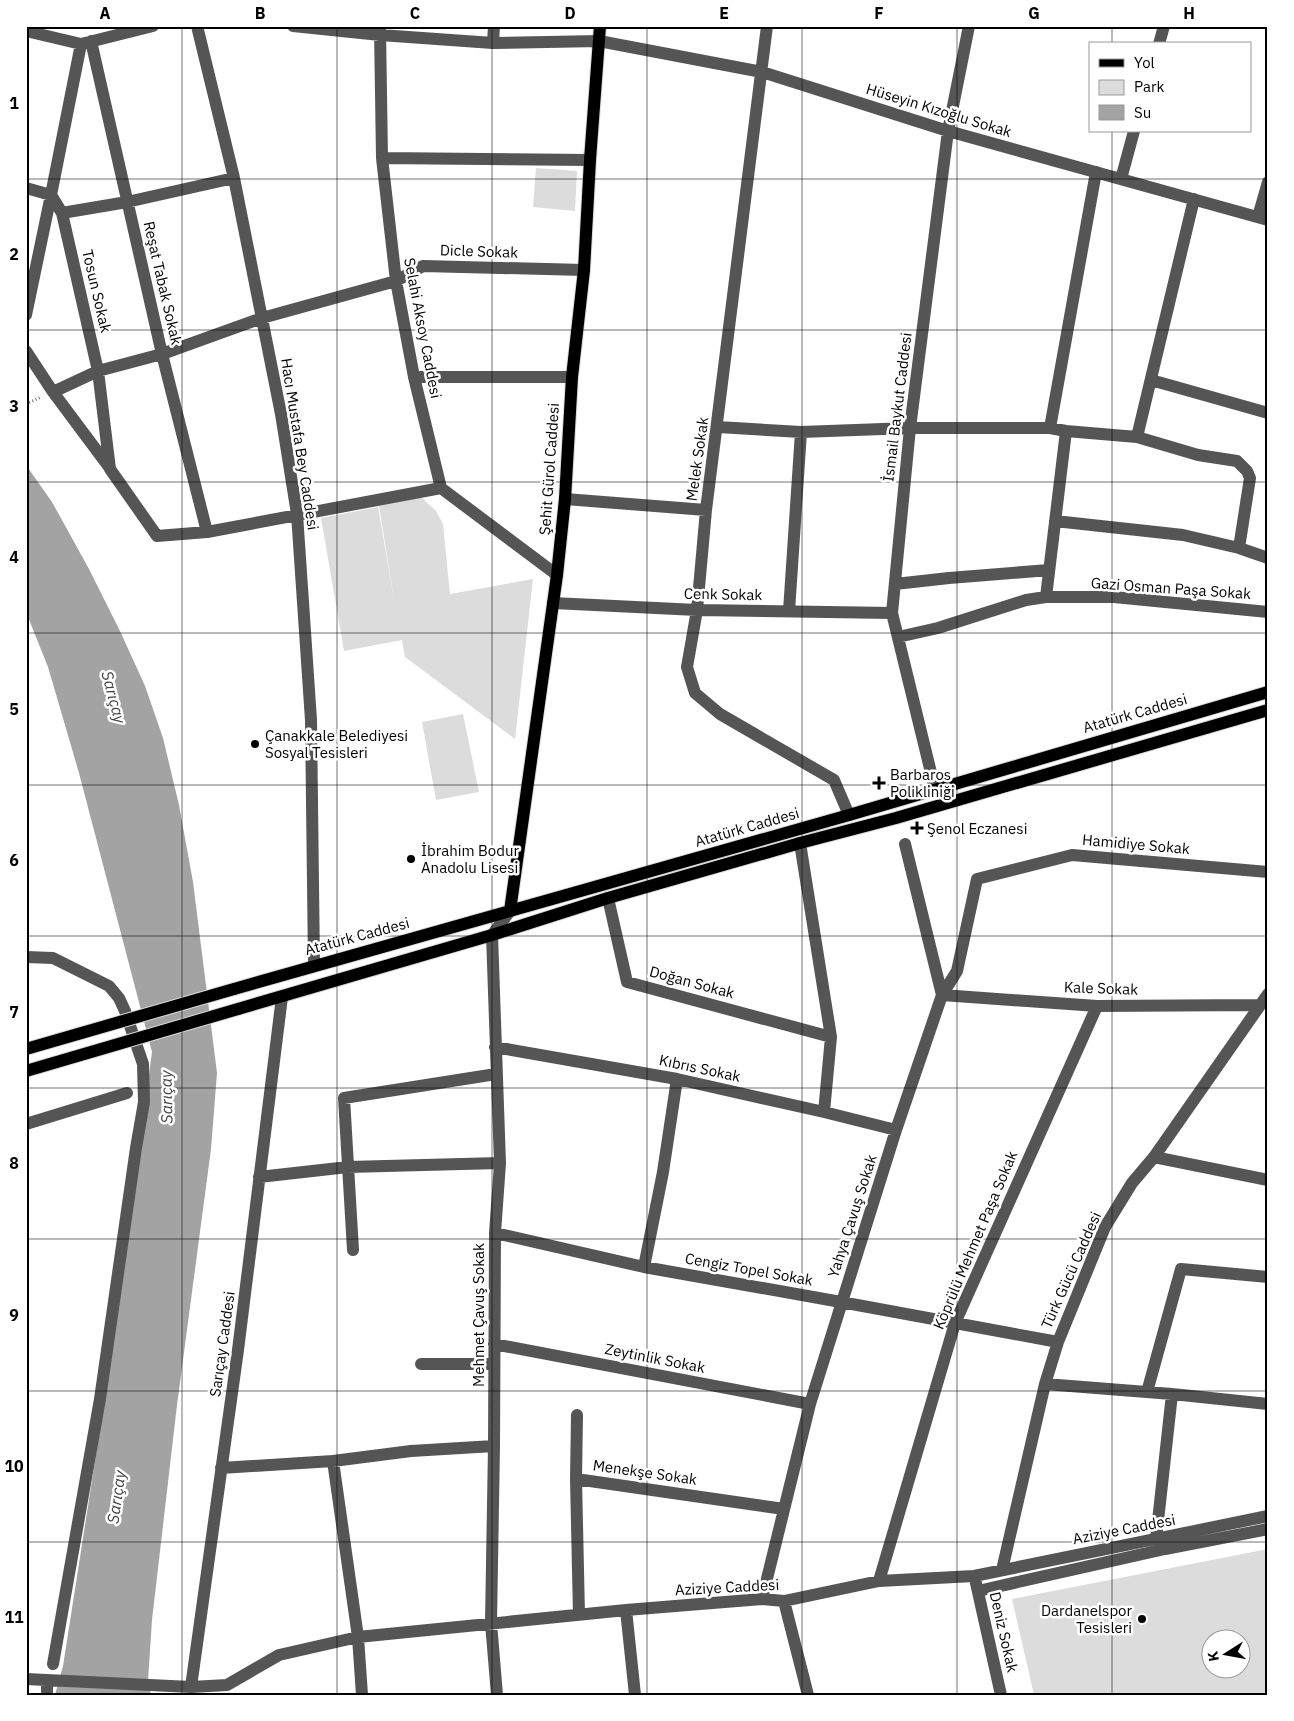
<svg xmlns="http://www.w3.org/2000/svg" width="1294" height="1721" font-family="'IBM Plex Sans',sans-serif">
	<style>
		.green { fill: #dcdcdc; fill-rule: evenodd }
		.water { fill: #a3a3a3 }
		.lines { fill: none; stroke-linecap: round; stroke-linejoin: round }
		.major-casing { stroke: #dbdbdb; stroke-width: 14 }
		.path { stroke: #777; stroke-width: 3; stroke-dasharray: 1 2.5; stroke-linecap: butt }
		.minor { stroke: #555; stroke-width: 12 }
		.major { stroke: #000; stroke-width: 12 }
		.major-bridge-casing { stroke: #dbdbdb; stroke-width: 14; stroke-linecap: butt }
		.major-bridge { stroke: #000; stroke-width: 12 }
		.grid { fill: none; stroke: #000; stroke-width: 1; stroke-opacity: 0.55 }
		.poi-dot { fill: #000; stroke: #fff; stroke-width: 2 }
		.labels { text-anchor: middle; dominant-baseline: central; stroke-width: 5; stroke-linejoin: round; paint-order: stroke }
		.street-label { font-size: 15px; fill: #000; stroke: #fff }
		.poi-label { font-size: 15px; fill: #000; stroke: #fff; text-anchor: start }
		.water-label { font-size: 16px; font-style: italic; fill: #444; stroke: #fff }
		.neatline { fill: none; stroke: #000; stroke-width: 2 }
		.grid-label { font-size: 16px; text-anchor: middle; font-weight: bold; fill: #000 }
	</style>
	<rect width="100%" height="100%" fill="#fff"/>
	<path class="green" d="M536 168 577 171 575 211 533 207Z
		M420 496 436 511 443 524 450 594 533 579 515 739 405 657 402 640 344 651 321 518 378 507 395 605 379 506Z
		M463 714 479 792 436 800 422 722Z
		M1268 1549V1695H1034L1012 1599ZM1242 1638V1668H1212V1638Z"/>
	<path class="water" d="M26 465 52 502 89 569 120 631 145 686 163 738 179 805 193 882 217 1073 211 1149 177 1405 152 1620 148 1681 151 1695H55L63 1666 110 1365 152 1052 79 773 48 667 26 612Z"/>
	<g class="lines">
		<defs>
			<path id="major" d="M510 911 557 575 565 499 572 377 584 270 590 160 600 26
				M234 989 849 815 1268 692
				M238 1009 492 935 608 898 800 843 896 818 1268 710"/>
		</defs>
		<use href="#major" class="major-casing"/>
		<path class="path" d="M26 404 41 397"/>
		<path class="minor" d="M197 26 234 178 281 414 297 514 311 720 314 965
			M293 26 380 35 493 43 599 41 762 72 948 131 1268 220
			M767 26 706 510 697 610 687 667 695 693 720 714 834 780 849 815
			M380 29 382 158 396 281 414 377 441 488 557 575
			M26 31 81 44 153 26
			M91 41 162 354 207 532
			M493 43 494 26
			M81 44 51 195 62 213 98 371 110 469 157 536 207 532 441 488
			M1159 44 1164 26
			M382 158 590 160
			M1121 179 1134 131
			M26 188 51 195 26 315
			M62 213 127 202 234 178
			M1258 217 1268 182
			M26 351 53 392 109 467
			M414 377H572
			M1151 380 1268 413
			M53 392 98 371 162 354 262 318 396 281 423 266 584 270
			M718 427 801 432 910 428H1050L1066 431 1137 437 1198 455 1237 461 1247 471 1250 478 1239 548
			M1050 428 1096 172
			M1137 437 1194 199
			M565 499 706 510
			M1055 521 1183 535 1239 548 1268 558
			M895 584 949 578 1049 570
			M1046 597 1066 431
			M553 603 697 610 892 613
			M789 611 801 432
			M898 637 938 628 1026 600 1046 597H1114L1268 612
			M935 789 892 613 910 428 948 131 969 26
			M800 843 831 1037 824 1112
			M905 844 942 995
			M608 898 627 982 831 1037
			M26 957 53 958 109 986 119 998 125 1011 143 1064 144 1102 136 1148 100 1399 53 1664
			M942 995 1097 1006 1259 1005
			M495 1047 677 1079 824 1112 896 1130
			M26 1124 127 1093
			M1154 1157 1268 1180
			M259 1177 348 1167 500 1163
			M495 1233 644 1267 841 1302 1058 1342
			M353 1250 344 1098 496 1074
			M644 1267 663 1172 677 1079
			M494 1344 810 1404
			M421 1364H494
			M1045 1384 1172 1394 1268 1404
			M1147 1392 1181 1269 1268 1277
			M333 1461 358 1637 362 1695
			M221 1468 333 1461 411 1451 494 1446
			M576 1479 577 1415
			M1156 1539 1172 1394
			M1002 1570 1045 1384 1058 1342 1105 1227 1132 1183 1154 1157 1268 994
			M879 1581 955 1323 1097 1006
			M976 1583 1001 1695
			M978 1591 1165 1549 1268 1529
			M762 1599 810 1404 896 1130 942 995 957 971 977 879 1072 855 1268 872
			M784 1601 808 1695
			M626 1610 635 1695
			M579 1615 576 1479 784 1509
			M26 1679 191 1687 227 1685 279 1655 358 1637 626 1610 762 1599 784 1601 879 1581 974 1576 1268 1516
			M193 1694 191 1687 238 1350 282 997
			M47 1695V1683
			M497 1695 491 1623 494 1446 495 1233 500 1163 492 935 510 911"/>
		<use href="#major" class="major"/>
		<defs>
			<path id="major-bridge" d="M26 1049 234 989
				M26 1071 238 1009"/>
		</defs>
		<use href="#major-bridge" class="major-bridge-casing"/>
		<use href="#major-bridge" class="major-bridge"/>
	</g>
	<path class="grid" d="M182 26V1695M337 26V1695M492 26V1695M647 26V1695M802 26V1695M957 26V1695M1112 26V44M1112 131V1695M26 179H1268M26 330H1268M26 482H1268M26 633H1268M26 785H1268M26 936H1268M26 1088H1268M26 1239H1268M26 1391H1268M26 1542H1268"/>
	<g class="poi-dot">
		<circle cx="255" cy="744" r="5"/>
		<path d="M876.5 775.5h5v5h5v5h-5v5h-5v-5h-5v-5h5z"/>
		<path d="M914.5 820.5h5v5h5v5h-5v5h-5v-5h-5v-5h5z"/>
		<circle cx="411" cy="859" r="5"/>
		<circle cx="1142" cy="1619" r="5"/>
	</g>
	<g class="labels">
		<g class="street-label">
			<text transform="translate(939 110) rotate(17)">Hüseyin Kızoğlu Sokak</text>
			<text transform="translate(479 251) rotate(2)">Dicle Sokak</text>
			<text transform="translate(163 283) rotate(77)">Reşat Tabak Sokak</text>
			<text transform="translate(97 291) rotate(77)">Tosun Sokak</text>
			<text transform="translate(423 328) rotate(79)">Selahi Aksoy Caddesi</text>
			<text transform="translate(897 407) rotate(-83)">İsmail Baykut Caddesi</text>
			<text transform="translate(300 444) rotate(81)">Hacı Mustafa Bey Caddesi</text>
			<text transform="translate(697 459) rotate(-82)">Melek Sokak</text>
			<text transform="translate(549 469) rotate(-86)">Şehit Gürol Caddesi</text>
			<text transform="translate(1171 588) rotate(4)">Gazi Osman Paşa Sokak</text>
			<text transform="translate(723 594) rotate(1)">Cenk Sokak</text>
			<text transform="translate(1135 713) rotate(-16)">Atatürk Caddesi</text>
			<text transform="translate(747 827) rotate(-16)">Atatürk Caddesi</text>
			<text transform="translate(1136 844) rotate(5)">Hamidiye Sokak</text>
			<text transform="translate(357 936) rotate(-15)">Atatürk Caddesi</text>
			<text transform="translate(692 982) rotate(15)">Doğan Sokak</text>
			<text transform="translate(1101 988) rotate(2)">Kale Sokak</text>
			<text transform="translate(700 1068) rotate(12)">Kıbrıs Sokak</text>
			<text transform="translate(852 1216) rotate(-72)">Yahya Çavuş Sokak</text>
			<text transform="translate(975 1240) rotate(-67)">Köprülü Mehmet Paşa Sokak</text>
			<text transform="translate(749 1269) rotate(10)">Cengiz Topel Sokak</text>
			<text transform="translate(1071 1270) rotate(-66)">Türk Gücü Caddesi</text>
			<text transform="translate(478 1315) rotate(-90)">Mehmet Çavuş Sokak</text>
			<text transform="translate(222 1344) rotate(-82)">Sarıçay Caddesi</text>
			<text transform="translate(655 1358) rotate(11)">Zeytinlik Sokak</text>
			<text transform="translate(645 1472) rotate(8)">Menekşe Sokak</text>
			<text transform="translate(1124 1529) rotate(-11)">Aziziye Caddesi</text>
			<text transform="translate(727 1587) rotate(-3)">Aziziye Caddesi</text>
			<text transform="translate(1004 1632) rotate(77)">Deniz Sokak</text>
		</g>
		<g class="poi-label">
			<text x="265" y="735">Çanakkale Belediyesi<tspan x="265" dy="17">Sosyal Tesisleri</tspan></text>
			<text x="890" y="774">Barbaros<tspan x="890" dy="17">Polikliniği</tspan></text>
			<text x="927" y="828">Şenol Eczanesi</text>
			<text x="421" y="850">İbrahim Bodur<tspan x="421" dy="17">Anadolu Lisesi</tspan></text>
			<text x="1132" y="1610" text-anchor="end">Dardanelspor<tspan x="1132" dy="17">Tesisleri</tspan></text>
		</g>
		<g class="water-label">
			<text transform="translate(114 697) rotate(75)">Sarıçay</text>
			<text transform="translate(166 1097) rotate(-91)">Sarıçay</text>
			<text transform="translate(116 1497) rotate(-82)">Sarıçay</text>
		</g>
	</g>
	<rect width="1294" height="1721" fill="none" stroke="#ffffff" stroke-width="55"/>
	<rect x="1089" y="42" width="162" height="90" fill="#ffffff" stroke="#999999"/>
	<rect x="1099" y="59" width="25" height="8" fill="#000000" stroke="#999999"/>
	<text x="1134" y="68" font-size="15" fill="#000000">Yol</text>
	<rect x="1099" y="80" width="25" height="15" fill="#dcdcdc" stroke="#999999"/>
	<text x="1134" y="92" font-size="15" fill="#000000">Park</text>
	<rect x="1099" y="105" width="25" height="15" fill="#a3a3a3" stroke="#999999"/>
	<text x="1134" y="118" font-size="15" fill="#000000">Su</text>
	<g transform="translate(1226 1654) rotate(259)"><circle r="24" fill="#ffffff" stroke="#999999"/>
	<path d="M0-4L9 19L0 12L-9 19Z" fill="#000000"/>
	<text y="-8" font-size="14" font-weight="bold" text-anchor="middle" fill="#000000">K</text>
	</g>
	<rect x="28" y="28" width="1238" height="1666" class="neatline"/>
	<g class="grid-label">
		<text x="105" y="19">A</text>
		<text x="260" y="19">B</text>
		<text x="415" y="19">C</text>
		<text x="570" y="19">D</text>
		<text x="724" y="19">E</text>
		<text x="879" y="19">F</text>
		<text x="1034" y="19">G</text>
		<text x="1189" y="19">H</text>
		<text x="14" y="109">1</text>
		<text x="14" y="260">2</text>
		<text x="14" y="412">3</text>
		<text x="14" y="563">4</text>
		<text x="14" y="715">5</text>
		<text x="14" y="866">6</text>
		<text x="14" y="1018">7</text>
		<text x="14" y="1169">8</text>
		<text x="14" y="1321">9</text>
		<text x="14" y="1472">10</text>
		<text x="14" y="1623">11</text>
	</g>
</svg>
